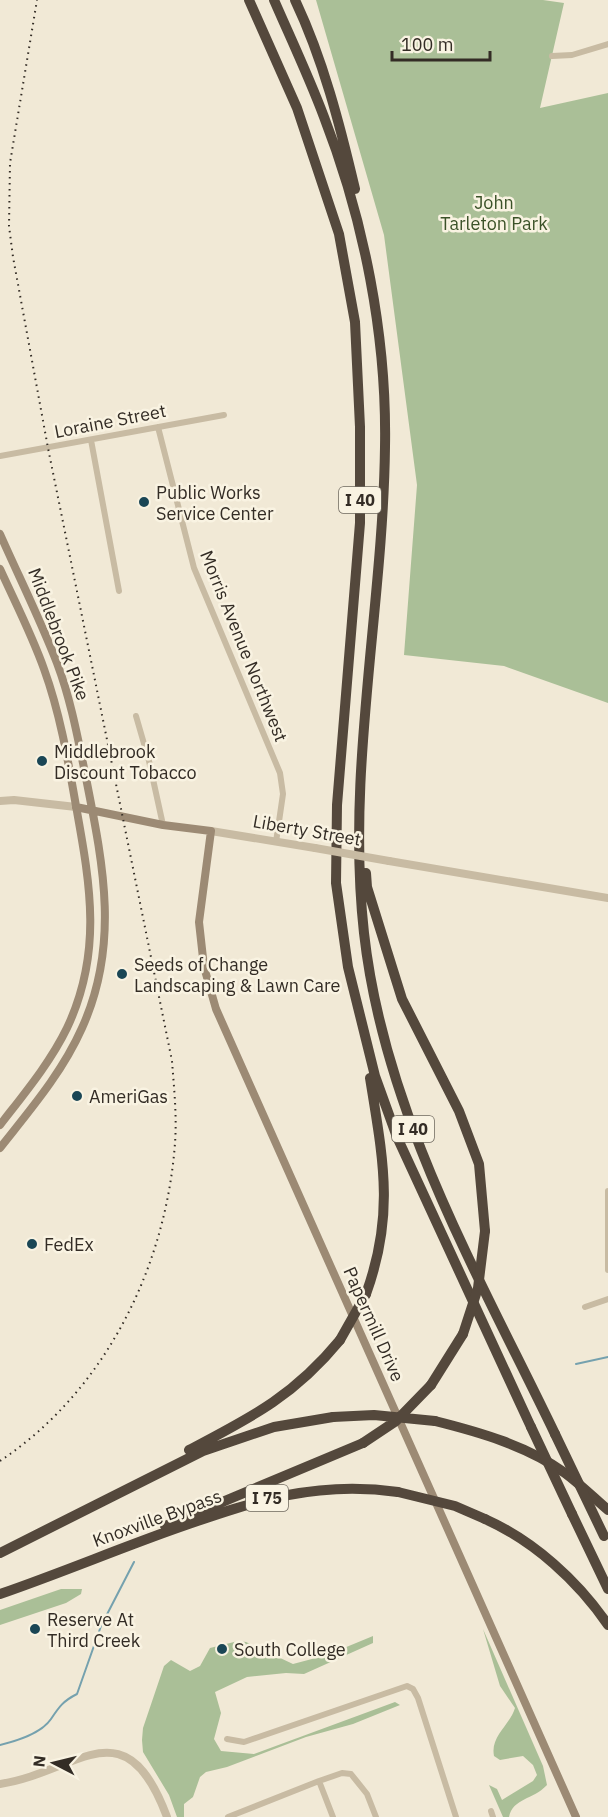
<svg xmlns="http://www.w3.org/2000/svg" width="608" height="1817" font-family="'IBM Plex Sans',sans-serif">
	<style>
		.green { fill: #aabf97 }
		.lines { fill: none; stroke-linecap: round; stroke-linejoin: round }
		.stream { stroke: #75a1ae; stroke-width: 2 }
		.minor { stroke: #c8bba3; stroke-width: 6 }
		.tertiary { stroke: #c8bba3; stroke-width: 8 }
		.secondary { stroke: #9c8a74; stroke-width: 8 }
		.motorway { stroke: #54483c; stroke-width: 10 }
		.rail { stroke: #332c25; stroke-width: 2; stroke-dasharray: 1.5 4.5; stroke-linecap: butt }
		.tertiary-bridge { stroke: #c8bba3; stroke-width: 8 }
		.motorway-bridge { stroke: #54483c; stroke-width: 10 }
		.poi-dot { fill: #1a4655; stroke: #f9f3e2; stroke-width: 2 }
		.labels { text-anchor: middle; dominant-baseline: central; stroke-width: 5; stroke-linejoin: round; paint-order: stroke }
		.shield { fill: #f9f3e2; stroke: #6e685e; stroke-width: 1.5 }
		.shield-label { font-size: 16px; font-weight: bold; fill: #332c25 }
		.park-label { font-size: 18px; fill: #3b5228; stroke: #f9f3e2 }
		.street-label { font-size: 18px; fill: #332c25; stroke: #f9f3e2 }
		.poi-label { font-size: 18px; fill: #332c25; stroke: #f9f3e2; text-anchor: start }
	</style>
	<rect width="100%" height="100%" fill="#f1e9d6"/>
	<path class="green" d="M316 0H543L564 3 540 108 608 93V703L504 666 404 655 417 485 384 235Z
		M61 1589H82L81 1594 66 1603 0 1625V1610Z
		M483 1629 543 1766 547 1785C533 1800 513 1798 509 1817H503L489 1785 497 1789 502 1800 533 1781 537 1775 533 1765 523 1756 500 1760 494 1756C490 1736 510 1725 515 1708L500 1686Z
		M373 1636V1643L304 1674 286 1673 247 1677 215 1692 221 1713 214 1739 221 1751 254 1754 395 1702 400 1705 353 1724 306 1737 227 1767 206 1772 200 1777 193 1797 184 1804V1817H177L169 1795 143 1752 142 1740 143 1728 164 1666 171 1660 190 1671 200 1666 210 1648 238 1641 246 1642 293 1664 327 1655Z"/>
	<g class="lines">
		<path class="stream" d="M576 1364 608 1357
			M0 1745C16 1741 41 1734 51 1719 59 1707 63 1701 77 1694L101 1626 134 1562"/>
		<path class="minor" d="M552 56 572 55 608 44
			M158 427 194 568 280 773 283 794 276 842
			M91 440 119 591
			M0 456 224 415
			M136 716 149 761 163 825
			M608 1191V1270
			M585 1307 608 1299
			M227 1739 244 1742 407 1686 413 1689 418 1698 456 1817
			M319 1781 342 1773 351 1774 367 1794 376 1817
			M491 1811 493 1817
			M228 1817 319 1781 333 1817"/>
		<path class="tertiary" d="M0 801 14 800 76 807
			M211 831 315 848
			M389 861 608 898
			M0 1784C78 1772 125 1704 167 1817"/>
		<path class="secondary" d="M0 534C19 577 40 619 57 663 71 700 78 739 86 778 103 864 120 944 82 1028 62 1073 30 1110 0 1148
			M0 569C15 602 32 635 44 669 60 713 68 760 76 806 90 884 103 952 67 1028 50 1063 24 1094 0 1125
			M76 807 163 825 211 831 199 922 204 967 216 1009 576 1817"/>
		<path class="motorway" d="M249 0 297 108 339 234 355 322 360 427V523L337 805 336 883 348 967 375 1076 397 1137 531 1427
			M274 0C291 39 309 77 324 117 364 220 387 336 385 447 383 609 346 771 364 933 384 1113 478 1274 555 1434
			M295 0C323 59 340 125 355 189
			M366 873 367 887 402 999 459 1111 479 1164 485 1231
			M366 1294C395 1214 383 1159 370 1078
			M431 1385 463 1334
			M435 1421C479 1432 528 1446 565 1473 580 1484 594 1498 608 1510
			M189 1450C252 1417 294 1396 340 1340
			M572 1514 608 1589
			M485 1519C534 1541 578 1581 608 1625
			M165 1526 363 1443
			M0 1553 203 1451 274 1427 333 1417
			M0 1594C61 1573 120 1548 180 1527 255 1501 317 1480 398 1492"/>
		<path class="rail" d="M0 1461C105 1391 166 1267 175 1143 177 1116 174 1088 172 1061L48 448 13 257 9 226 10 163 37 0"/>
		<path class="tertiary-bridge" d="M315 848 389 861"/>
		<path class="motorway-bridge" d="M463 1334 478 1288 485 1231
			M340 1340 366 1294
			M333 1417 374 1415 435 1421
			M531 1427 572 1514
			M555 1434 604 1536
			M363 1443 396 1421 431 1385
			M398 1492 455 1506 485 1519"/>
	</g>
	<g class="poi-dot">
		<circle cx="144" cy="502" r="6"/>
		<circle cx="42" cy="761" r="6"/>
		<circle cx="122" cy="974" r="6"/>
		<circle cx="77" cy="1096" r="6"/>
		<circle cx="32" cy="1244" r="6"/>
		<circle cx="35" cy="1629" r="6"/>
		<circle cx="222" cy="1649" r="6"/>
	</g>
	<g class="labels">
		<g class="shield">
			<rect x="339" y="487" width="42" height="26" rx="4.5"/>
			<rect x="392" y="1116" width="42" height="26" rx="4.5"/>
			<rect x="246" y="1485" width="42" height="26" rx="4.5"/>
		</g>
		<g class="shield-label">
			<text x="360" y="500">I 40</text>
			<text x="413" y="1129">I 40</text>
			<text x="267" y="1498">I 75</text>
		</g>
		<g class="park-label">
			<text x="494" y="202">John<tspan x="494" dy="21">Tarleton Park</tspan></text>
		</g>
		<g class="street-label">
			<text transform="translate(110 421) rotate(-11)">Loraine Street</text>
			<text transform="translate(59 634) rotate(69)">Middlebrook Pike</text>
			<text transform="translate(244 646) rotate(68)">Morris Avenue Northwest</text>
			<text transform="translate(307 830) rotate(10)">Liberty Street</text>
			<text transform="translate(374 1324) rotate(66)">Papermill Drive</text>
			<text transform="translate(157 1518) rotate(-20)">Knoxville Bypass</text>
		</g>
		<g class="poi-label">
			<text x="156" y="492">Public Works<tspan x="156" dy="21">Service Center</tspan></text>
			<text x="54" y="751">Middlebrook<tspan x="54" dy="21">Discount Tobacco</tspan></text>
			<text x="134" y="964">Seeds of Change<tspan x="134" dy="21">Landscaping &amp; Lawn Care</tspan></text>
			<text x="89" y="1096">AmeriGas</text>
			<text x="44" y="1244">FedEx</text>
			<text x="47" y="1619">Reserve At<tspan x="47" dy="21">Third Creek</tspan></text>
			<text x="234" y="1649">South College</text>
		</g>
	</g>
	<g transform="translate(54 1763) rotate(277)" stroke="#f9f3e2" stroke-width="4.5" paint-order="stroke">
	<path d="M0-4.5L10 22L0 15L-10 22Z" fill="#332c25"/>
	<text y="-9" font-size="16" font-weight="bold" text-anchor="middle" fill="#332c25">N</text>
	</g>
	<path d="M392 51v9h98v-9" fill="none" stroke="#332c25" stroke-width="3"/>
	<text x="401" y="51" font-size="18" fill="#332c25" stroke="#f9f3e2" stroke-width="4.5" paint-order="stroke">100 m</text>
</svg>
